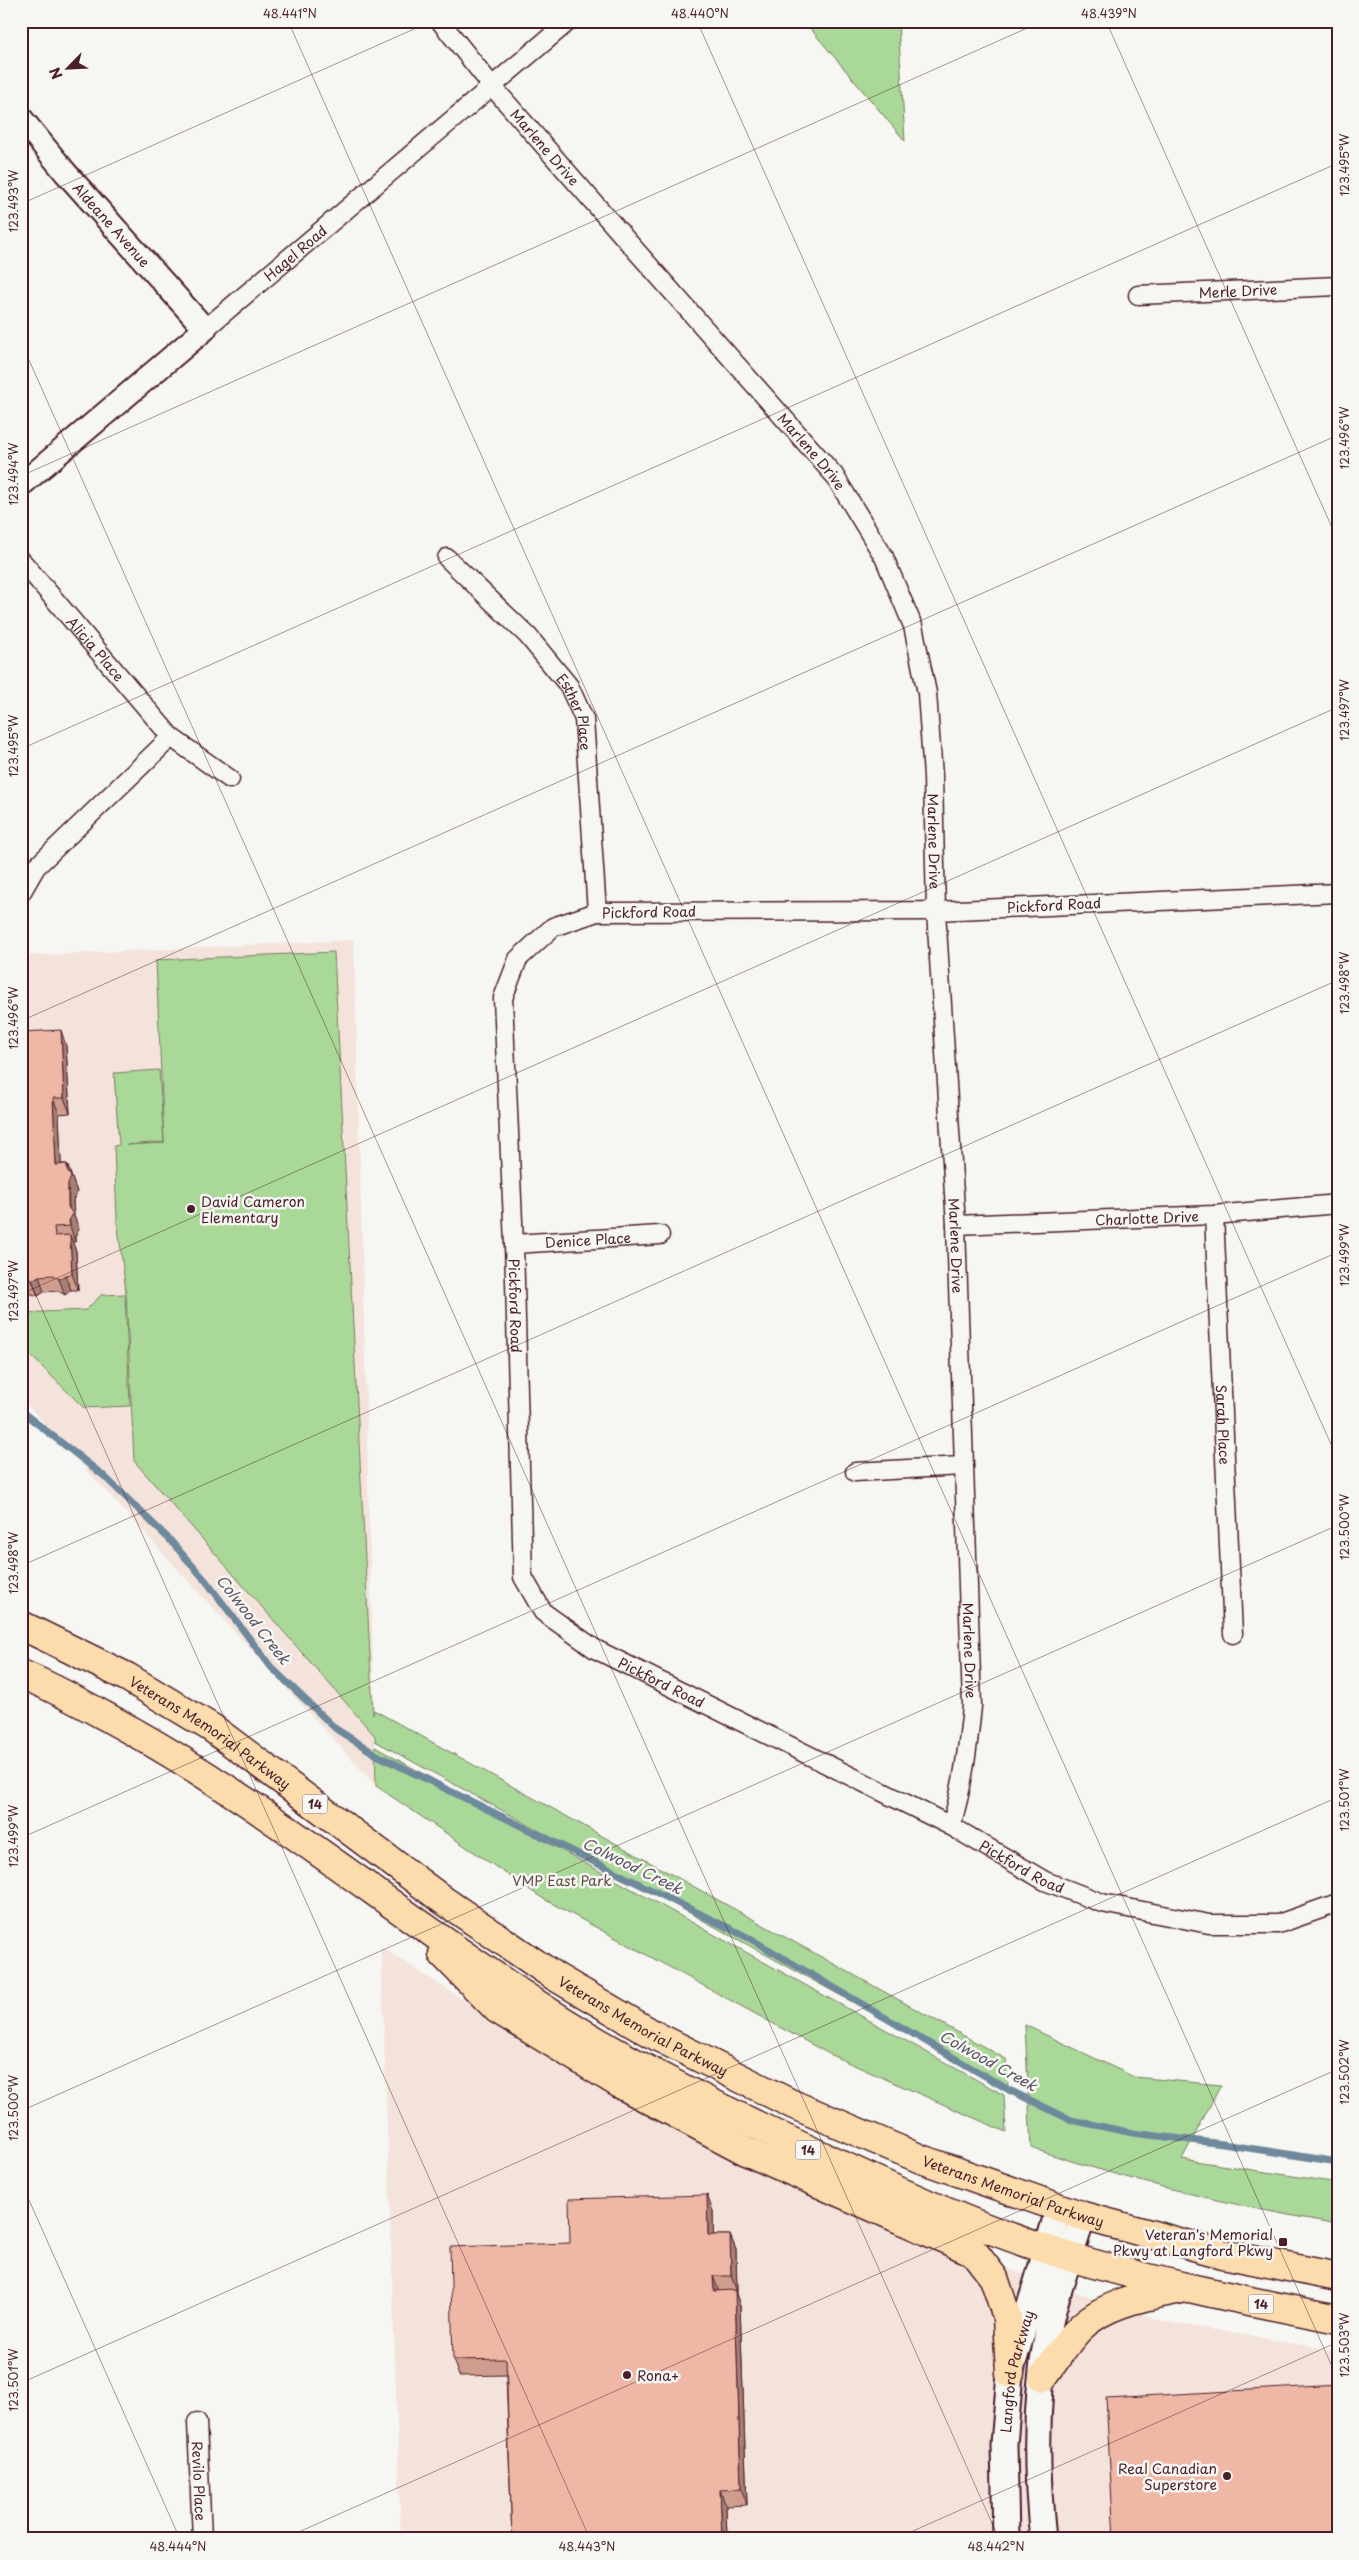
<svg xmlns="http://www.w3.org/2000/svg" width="1359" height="2560" font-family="'Playpen Sans',sans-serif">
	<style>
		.built { fill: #f4e3db }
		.green { fill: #a9d898; stroke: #7a7c62 }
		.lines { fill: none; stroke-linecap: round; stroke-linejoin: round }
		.stream { stroke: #6e899c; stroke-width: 7 }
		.minor-casing { stroke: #4a1f2b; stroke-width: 21 }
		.tertiary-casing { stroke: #4a1f2b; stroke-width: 26 }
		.secondary-casing { stroke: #4a1f2b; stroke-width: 29 }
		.primary-casing { stroke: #4a1f2b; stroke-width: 31 }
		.minor { stroke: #f6f6f2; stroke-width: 18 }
		.tertiary { stroke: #f6f6f2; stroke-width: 22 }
		.secondary { stroke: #f6f6f2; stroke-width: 25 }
		.primary { stroke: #fcdcac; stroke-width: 28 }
		.wall { fill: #ce9d8e; stroke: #4a1f2b }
		.shaded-wall { fill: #a78074; stroke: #4a1f2b }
		.building { fill: #efb7a5; stroke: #4a1f2b }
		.ticks { fill: none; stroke: #4a1f2b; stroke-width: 1; stroke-opacity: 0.45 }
		.poi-dot { fill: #4a1f2b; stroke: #f6f6f2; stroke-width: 2 }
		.labels { text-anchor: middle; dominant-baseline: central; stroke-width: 5; stroke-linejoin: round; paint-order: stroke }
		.shield { fill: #f6f6f2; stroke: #7e6067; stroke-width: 1 }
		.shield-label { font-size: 12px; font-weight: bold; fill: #4a1f2b }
		.street-label { font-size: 14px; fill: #4a1f2b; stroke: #f6f6f2 }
		.poi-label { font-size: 14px; fill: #4a1f2b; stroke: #f6f6f2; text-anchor: start }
		.park-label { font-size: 14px; fill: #624d46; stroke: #f6f6f2 }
		.water-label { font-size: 15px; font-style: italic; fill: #5c5463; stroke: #f6f6f2 }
		.neatline { fill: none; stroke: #4a1f2b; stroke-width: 2 }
		.ticks-label { font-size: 12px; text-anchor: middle; fill: #4a1f2b }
	</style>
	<rect width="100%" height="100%" fill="#f6f6f2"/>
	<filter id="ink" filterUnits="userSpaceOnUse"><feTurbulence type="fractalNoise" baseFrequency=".02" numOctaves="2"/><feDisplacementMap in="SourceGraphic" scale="10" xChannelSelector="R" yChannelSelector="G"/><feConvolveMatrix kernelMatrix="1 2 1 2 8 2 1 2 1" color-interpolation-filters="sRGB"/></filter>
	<g filter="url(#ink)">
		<path class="built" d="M354 940 375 1747 376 1786 21 1398V956Z
			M381 1947 618 2099 873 2223 1162 2321 1338 2351V2539H401Z"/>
		<path class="green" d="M804 21H898L905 141Z
			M334 952 373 1715 374 1710 1006 2059 1008 2087 375 1741V1736L134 1461 126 1292 117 1219 114 1146 119 1145 114 1073 159 1070 164 1142 127 1145 164 1143 156 960Z
			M125 1294 130 1406 84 1408 24 1349 22 1313 86 1310 101 1295Z
			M375 1747 1004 2095 1006 2132 831 2055 542 1898 376 1786Z
			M1025 2025 1134 2077 1221 2085 1182 2159 1338 2183V2224C1233 2206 1132 2182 1031 2148Z"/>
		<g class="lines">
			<path class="stream" d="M21 1411 104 1476 169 1539 206 1581 271 1667 336 1729 377 1755 749 1938 1009 2090 1071 2120 1133 2133 1223 2144 1338 2162"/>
			<defs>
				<g id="minor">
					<path id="s1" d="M440 21 492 86 623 236 834 475 884 557 913 626 927 693 933 776 936 911 956 1225 972 1706C968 1747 963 1786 951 1826"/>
					<path id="s2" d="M1138 295 1338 286"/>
					<path id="s3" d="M205 329 569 21"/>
					<path id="s4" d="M447 558 528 636 569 686 584 719 597 912"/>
					<path id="s5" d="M21 560 171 737 36 867 21 893"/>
					<path d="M171 737 230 779"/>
					<path id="s6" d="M1338 893 936 911 597 912 553 927 518 959 503 998 514 1244 523 1577 543 1612 595 1649 951 1826 1045 1881 1102 1903 1209 1924H1278L1338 1903"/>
					<path id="s7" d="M1214 1215 1233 1634"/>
					<path id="s8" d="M956 1225 1214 1215 1338 1204"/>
					<path id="s9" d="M514 1244 660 1235"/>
					<path d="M855 1472 962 1466"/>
					<path id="s10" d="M197 2422 202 2539"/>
				</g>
				<g id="tertiary">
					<path id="s11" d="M21 118 65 172 205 329 21 485"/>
				</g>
				<g id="secondary">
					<path id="s12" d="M1006 2539 1004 2445 1010 2373 1059 2208"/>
					<path d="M1043 2539C1036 2474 1035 2401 1047 2337 1054 2297 1071 2255 1083 2216"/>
				</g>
				<g id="primary">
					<path id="s13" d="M21 1625 127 1677 212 1728 443 1900 554 1976 658 2037 792 2104 921 2159 1083 2216 1223 2254 1338 2277"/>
					<path d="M21 1674C53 1687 83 1704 114 1721 267 1804 400 1917 546 2010 636 2068 733 2115 829 2159 908 2196 987 2232 1070 2257 1158 2283 1248 2301 1338 2319"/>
					<path d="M443 1954 497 2009 620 2084 748 2152 974 2252 994 2278 1007 2317 1010 2373"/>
					<path d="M1043 2377C1055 2361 1066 2342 1080 2328 1106 2302 1148 2296 1181 2289"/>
				</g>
			</defs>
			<use href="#minor" class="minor-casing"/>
			<use href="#tertiary" class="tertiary-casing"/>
			<use href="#secondary" class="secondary-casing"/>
			<use href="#primary" class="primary-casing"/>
			<use href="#minor" class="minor"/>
			<use href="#tertiary" class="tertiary"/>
			<use href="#secondary" class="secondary"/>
			<use href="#primary" class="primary"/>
		</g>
		<path class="wall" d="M21 1032 66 1046 70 1113 59 1114 61 1164H67L77 1192 73 1200 74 1216 79 1229 75 1237V1242H72L76 1251 78 1290H71L65 1295 58 1291 44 1292 38 1296 25 1292 21 1281Z
			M713 2211V2235H730L736 2250 737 2292H735L740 2306 747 2505 726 2506 727 2539H512L506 2375 459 2376 453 2360 570 2243Z"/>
		<path class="shaded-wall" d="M61 1030 66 1046 70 1113 64 1098Z
			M53 1098 59 1114 62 1180 56 1165Z
			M67 1164 77 1192 73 1200 74 1216 79 1229 75 1237V1242L70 1226Z
			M70 1235 76 1251 78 1290 72 1274Z
			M65 1275 71 1290 65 1295 59 1279Z
			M39 1276 44 1292 38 1296 32 1280Z
			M707 2195 713 2211 714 2251 708 2235Z
			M730 2235 736 2250 737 2292 731 2276Z
			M713 2276 719 2292 714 2291Z
			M735 2290 740 2306 747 2505 741 2489Z
			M720 2490 726 2506 727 2539H722Z"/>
		<path class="building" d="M61 1030 64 1098H53L56 1165 67 1164V1170L71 1177 68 1184V1207L73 1214 69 1221 70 1226 54 1227 55 1236 70 1235 72 1274 65 1275 59 1279 53 1275 39 1276 32 1280 21 1277V1032Z
			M707 2195 708 2235H730L731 2276H713L714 2291 735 2290 741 2489 720 2490 722 2539H512L506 2359 453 2360 450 2247 570 2243 569 2199Z
			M1338 2385V2539H1114L1106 2398Z"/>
	</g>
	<path class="ticks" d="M288 21 1338 2380M697 21 1338 1460M1106 21 1338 541M21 204 432 21M21 342 999 2539M21 476 1043 21M21 749 1338 163M21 1021 1338 435M21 1262 590 2539M21 1294 1338 707M21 1566 1338 980M21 1838 1338 1252M21 2111 1338 1525M21 2182 180 2539M21 2383 1338 1797M283 2539 1338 2069M895 2539 1338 2342"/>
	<g class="poi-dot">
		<circle cx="191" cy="1209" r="5"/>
		<rect x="1278" y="2237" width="10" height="10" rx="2.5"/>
		<circle cx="627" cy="2375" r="5"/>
		<circle cx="1227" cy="2476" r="5"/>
	</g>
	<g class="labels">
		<g class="shield">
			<rect x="302.5" y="1794.5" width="25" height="19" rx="4"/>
			<rect x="795.5" y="2140.5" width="25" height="19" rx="4"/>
			<rect x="1248.5" y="2294.5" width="25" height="19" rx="4"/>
		</g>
		<g class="shield-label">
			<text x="315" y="1804">14</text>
			<text x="808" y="2150">14</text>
			<text x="1261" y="2304">14</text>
		</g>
		<g class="street-label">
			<text stroke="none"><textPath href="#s1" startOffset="164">Marlene Drive</textPath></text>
			<text stroke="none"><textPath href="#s11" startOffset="140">Aldeane Avenue</textPath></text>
			<text stroke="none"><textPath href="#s3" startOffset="118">Hagel Road</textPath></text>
			<text stroke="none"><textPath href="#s2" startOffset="100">Merle Drive</textPath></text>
			<text stroke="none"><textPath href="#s1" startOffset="569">Marlene Drive</textPath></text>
			<text stroke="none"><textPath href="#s5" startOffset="116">Alicia Place</textPath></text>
			<text stroke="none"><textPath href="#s4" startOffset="204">Esther Place</textPath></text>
			<text stroke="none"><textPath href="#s1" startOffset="989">Marlene Drive</textPath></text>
			<text transform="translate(1054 905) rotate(-3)">Pickford Road</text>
			<text transform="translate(649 912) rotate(-1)">Pickford Road</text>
			<text stroke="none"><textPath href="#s8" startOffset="191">Charlotte Drive</textPath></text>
			<text stroke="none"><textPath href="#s9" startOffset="74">Denice Place</textPath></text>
			<text stroke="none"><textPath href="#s1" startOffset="1394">Marlene Drive</textPath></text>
			<text stroke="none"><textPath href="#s6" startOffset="1185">Pickford Road</textPath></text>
			<text stroke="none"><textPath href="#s7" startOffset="210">Sarah Place</textPath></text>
			<text stroke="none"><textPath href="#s1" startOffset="1799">Marlene Drive</textPath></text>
			<text stroke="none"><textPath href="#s6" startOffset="1635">Pickford Road</textPath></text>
			<text stroke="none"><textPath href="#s13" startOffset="218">Veterans Memorial Parkway</textPath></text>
			<text stroke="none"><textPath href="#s6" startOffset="2040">Pickford Road</textPath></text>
			<text stroke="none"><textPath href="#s13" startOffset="742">Veterans Memorial Parkway</textPath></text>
			<text stroke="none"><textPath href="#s13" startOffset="1148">Veterans Memorial Parkway</textPath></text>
			<text stroke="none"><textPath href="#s12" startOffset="169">Langford Parkway</textPath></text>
			<text stroke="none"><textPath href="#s10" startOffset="59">Revilo Place</textPath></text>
		</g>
		<g class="poi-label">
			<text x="201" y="1201">David Cameron<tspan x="201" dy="16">Elementary</tspan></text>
			<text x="1273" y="2234" text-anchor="end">Veteran's Memorial<tspan x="1273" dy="16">Pkwy at Langford Pkwy</tspan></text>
			<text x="637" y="2375">Rona+</text>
			<text x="1217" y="2468" text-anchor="end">Real Canadian<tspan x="1217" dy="16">Superstore</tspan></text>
		</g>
		<g class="park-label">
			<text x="562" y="1880">VMP East Park</text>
		</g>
		<g class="water-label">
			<text transform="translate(254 1619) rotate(52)">Colwood Creek</text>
			<text transform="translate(633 1865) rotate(26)">Colwood Creek</text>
			<text transform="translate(989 2060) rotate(29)">Colwood Creek</text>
		</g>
	</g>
	<rect width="1359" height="2560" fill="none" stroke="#f6f6f2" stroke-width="55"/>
	<g transform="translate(68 68) rotate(246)" stroke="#f6f6f2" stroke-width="4" paint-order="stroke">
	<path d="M0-4L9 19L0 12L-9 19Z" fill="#4a1f2b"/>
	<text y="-8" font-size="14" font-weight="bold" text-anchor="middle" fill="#4a1f2b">N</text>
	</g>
	<rect x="28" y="28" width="1304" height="2504" class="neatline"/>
	<g class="ticks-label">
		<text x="290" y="18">48.441°N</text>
		<text x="700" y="18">48.440°N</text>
		<text x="1109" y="18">48.439°N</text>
		<text transform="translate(1345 165) rotate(-90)" y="4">123.495°W</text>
		<text transform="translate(14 201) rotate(-90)" y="4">123.493°W</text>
		<text transform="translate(1345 438) rotate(-90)" y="4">123.496°W</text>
		<text transform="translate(14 474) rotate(-90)" y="4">123.494°W</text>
		<text transform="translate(1345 710) rotate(-90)" y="4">123.497°W</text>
		<text transform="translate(14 746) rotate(-90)" y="4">123.495°W</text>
		<text transform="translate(1345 983) rotate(-90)" y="4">123.498°W</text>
		<text transform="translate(14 1018) rotate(-90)" y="4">123.496°W</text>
		<text transform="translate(1345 1255) rotate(-90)" y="4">123.499°W</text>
		<text transform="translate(14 1291) rotate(-90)" y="4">123.497°W</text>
		<text transform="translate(1345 1527) rotate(-90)" y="4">123.500°W</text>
		<text transform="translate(14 1563) rotate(-90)" y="4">123.498°W</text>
		<text transform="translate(1345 1800) rotate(-90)" y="4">123.501°W</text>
		<text transform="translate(14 1836) rotate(-90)" y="4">123.499°W</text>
		<text transform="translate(1345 2072) rotate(-90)" y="4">123.502°W</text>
		<text transform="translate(14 2108) rotate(-90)" y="4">123.500°W</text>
		<text transform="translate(1345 2345) rotate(-90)" y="4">123.503°W</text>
		<text transform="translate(14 2380) rotate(-90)" y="4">123.501°W</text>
		<text x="178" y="2551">48.444°N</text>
		<text x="587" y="2551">48.443°N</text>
		<text x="996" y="2551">48.442°N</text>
	</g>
</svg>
